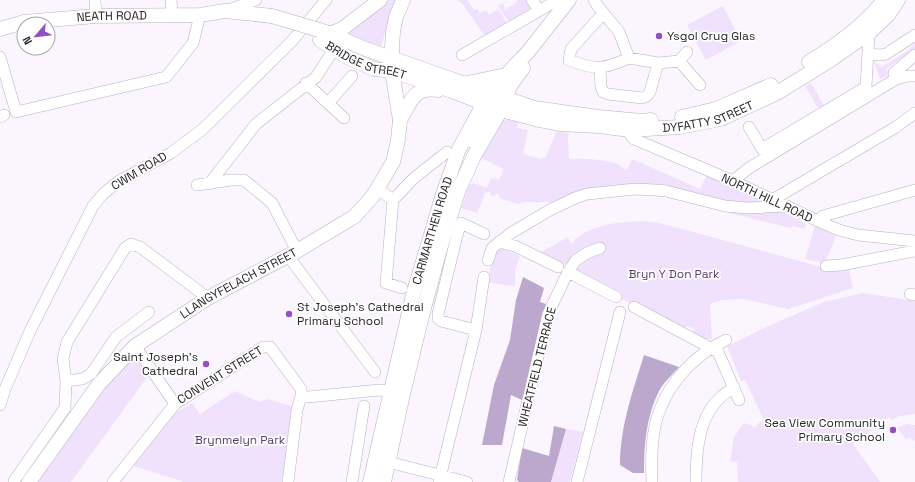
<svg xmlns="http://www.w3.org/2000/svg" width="915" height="482" font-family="'Space Grotesk',sans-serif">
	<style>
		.green { fill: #f0e1fd }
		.forest { fill: #bca8cc }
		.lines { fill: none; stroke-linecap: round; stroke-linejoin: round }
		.minor-casing { stroke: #b9b1c0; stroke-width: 12 }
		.major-casing { stroke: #b9b1c0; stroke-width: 15 }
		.minor { stroke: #fff; stroke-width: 11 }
		.major { stroke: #fff; stroke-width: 14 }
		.major-bridge-casing { stroke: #b9b1c0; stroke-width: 15; stroke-linecap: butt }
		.major-bridge { stroke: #fff; stroke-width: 14 }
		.poi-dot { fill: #954fc3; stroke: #fff; stroke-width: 1.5 }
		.labels { text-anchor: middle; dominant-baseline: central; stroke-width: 3.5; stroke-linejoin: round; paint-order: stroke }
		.street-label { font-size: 12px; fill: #27242a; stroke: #fff }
		.poi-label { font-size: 12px; fill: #27242a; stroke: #fff; text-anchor: start }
		.park-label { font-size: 12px; fill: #593d6e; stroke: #fff }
	</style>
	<rect width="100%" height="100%" fill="#faf5ff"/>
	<path class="green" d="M385 0H396L390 14 381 48 341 33Z
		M456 0H467L474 10 477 9 480 13 486 10 489 15 498 9 507 23 485 36 462 3Z
		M517 0H526L531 8 509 22 498 6 503 3 505 10 517 2Z
		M723 6 741 41 706 60 687 25Z
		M915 44V51L903 61 901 59 886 69 889 74 890 80H889L886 76 880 79 874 62 882 67 907 51Z
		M811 83 824 106 818 108 805 86Z
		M510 119 518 121 517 128 528 130 523 154 540 159 546 157 556 132 569 133 568 137 569 159C581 158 606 159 617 164 619 166 624 168 627 170L632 159 700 189 707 175 765 202 751 203 721 200 658 185 552 204 546 201C537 205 528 199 518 204L499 198V195L496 193 495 196 490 195V192L485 193 477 213 461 208 469 185 474 183 487 188 491 178 494 179 495 178 499 180 504 169 479 157 502 121Z
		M721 210 782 212 806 223 804 229 792 226 791 228 721 211Z
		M643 221 659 223 682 229 825 268 848 267 853 288 788 309 744 299 722 300 710 304 712 339H704L692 333 694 329 687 326 684 331 616 296 569 266 541 252 568 237 571 244C590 223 617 223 643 221Z
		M815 226 836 236 825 263 805 259Z
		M501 248 520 256 515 271V286L489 283C489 271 491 256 501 248Z
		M863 293 915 301V414L899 416 892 420 889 417 853 444 880 482H738L737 462 730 461 734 437 744 423 756 427 757 424 764 420 745 380 741 381 727 346 773 324 824 302Z
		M133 355 148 376 71 482H33L102 384Z
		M235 391 260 402 267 399 292 406 282 482H185L133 466 174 414 192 403 200 414Z
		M907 424 915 425V441L910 438 906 439 897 428Z
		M566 429 583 432 570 482H551Z"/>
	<path class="forest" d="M523 277 544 288 540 302 546 304 524 401 511 395 502 445H482L494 385 510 340 516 300Z
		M644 355 679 367C672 375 664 382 659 391 646 417 644 445 644 473H633L620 465C620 426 633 391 644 355Z
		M554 426 566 429 551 482H519L517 480 522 448 549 456Z"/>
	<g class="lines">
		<defs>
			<path id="minor" d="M95 0 96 16
				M171 0 172 15
				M532 0 539 10
				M594 0 597 5 619 32 629 58 658 63 679 61 687 52
				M226 11 256 0
				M600 17 571 49 569 60C595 70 602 70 629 58
				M868 54 881 55 886 54 915 35
				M462 55 556 1 565 4
				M0 57 16 112 166 77 193 43 200 15
				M679 61 700 85
				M600 68 601 87 603 92 608 94 642 98 647 96 650 92 658 63
				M896 79 894 73 915 55
				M306 83 344 118
				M328 103 352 76
				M0 117 4 115
				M749 127 762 149 866 87 869 33
				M630 130 631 136 634 139 733 181 818 221 839 230 858 235 915 241
				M470 142 492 106 493 100
				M733 181 749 168 896 79 908 76H915
				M209 184 256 124 316 77 338 43
				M197 185 231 180H244L272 203 297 251
				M378 189 393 200 414 178 447 152
				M774 199 896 127 915 113
				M393 200 386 283 402 288
				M818 221 823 216 915 190
				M499 242 515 246 558 267
				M288 256 375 372
				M488 260 492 248 511 233 550 210 575 198 587 194 635 189 655 190 666 191 725 206 747 208 787 206
				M826 266 841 265 915 251
				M568 272 616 297
				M910 294 915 295
				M634 307 718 352 739 400
				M476 330 441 321 438 318V314L457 235 461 223 484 234
				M135 346 175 404
				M66 381 82 379 91 374 116 337 149 312
				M301 396 308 397 379 390 390 391 398 393
				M0 405 5 389 30 331 93 206 103 194 119 181 171 153 203 129 292 41 326 0
				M388 462 467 482
				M14 481 65 408 66 381 63 359 67 342 125 248 131 244 140 247 208 298
				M113 482 175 404 263 347H270L301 389V396L297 410 288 482
				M352 482 364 406
				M439 482 476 330 484 277
				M509 482 548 314 568 272 576 260 587 253 600 248
				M577 482 620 312
				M652 482C651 459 651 434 659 412 670 381 696 354 726 340
				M696 482C696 453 698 417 721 397 725 393 730 390 734 387"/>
			<g id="major">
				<path id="s1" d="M0 29 24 22 96 16 200 15 225 11 272 16"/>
				<path d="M319 30C337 35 353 45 371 51L534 108 598 117 642 121 651 120"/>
				<path d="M331 33 342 29 380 0"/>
				<path id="s2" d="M320 40 347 57 374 69 392 71 452 91 501 110 539 120 559 124 599 126 630 130 679 127 721 119 777 93 829 61 869 33 888 15 898 0"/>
				<path d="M809 62C837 45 864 26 884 0"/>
				<path d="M467 83 506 75"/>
				<path d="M682 117 716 109 771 85"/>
				<path d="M400 120C412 101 412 87 438 90"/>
				<path id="s3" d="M29 482 99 384 135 346 208 298 297 251 347 221 355 216 373 196 393 162 398 140 400 120 392 71V47L393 32 396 17 403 0"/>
				<path id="s4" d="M370 482 413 295 444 191 459 149 484 103 506 75 528 52 569 0"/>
				<path d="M384 482 403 394 423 312 442 242 459 189 474 156 501 110 510 86 523 68"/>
			</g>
		</defs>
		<use href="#minor" class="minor-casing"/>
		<use href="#major" class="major-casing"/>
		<use href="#minor" class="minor"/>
		<use href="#major" class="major"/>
		<defs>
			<path id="major-bridge" d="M272 16 319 30"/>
		</defs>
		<use href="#major-bridge" class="major-bridge-casing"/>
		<use href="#major-bridge" class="major-bridge"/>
	</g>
	<g class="poi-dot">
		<circle cx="659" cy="36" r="4"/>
		<circle cx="289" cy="314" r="4"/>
		<circle cx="206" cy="364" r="4"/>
		<circle cx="893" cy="430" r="4"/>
	</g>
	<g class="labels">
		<g class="street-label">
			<text stroke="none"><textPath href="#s1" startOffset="113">NEATH ROAD</textPath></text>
			<text stroke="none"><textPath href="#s2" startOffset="51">BRIDGE STREET</textPath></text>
			<text stroke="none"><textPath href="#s2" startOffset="406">DYFATTY STREET</textPath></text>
			<text transform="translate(139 171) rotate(-31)">CWM ROAD</text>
			<text transform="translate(767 198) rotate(25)">NORTH HILL ROAD</text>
			<text stroke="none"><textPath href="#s4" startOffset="259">CARMARTHEN ROAD</textPath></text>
			<text stroke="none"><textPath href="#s3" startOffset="294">LLANGYFELACH STREET</textPath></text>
			<text transform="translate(537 367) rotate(-76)">WHEATFIELD TERRACE</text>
			<text transform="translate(220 375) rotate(-32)">CONVENT STREET</text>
		</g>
		<g class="poi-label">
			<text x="667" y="36">Ysgol Crug Glas</text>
			<text x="297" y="307">St Joseph's Cathedral<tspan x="297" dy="14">Primary School</tspan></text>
			<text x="198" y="357" text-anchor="end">Saint Joseph's<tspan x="198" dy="14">Cathedral</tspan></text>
			<text x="885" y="423" text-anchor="end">Sea View Community<tspan x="885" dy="14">Primary School</tspan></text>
		</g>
		<g class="park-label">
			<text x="674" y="274">Bryn Y Don Park</text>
			<text x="240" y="440">Brynmelyn Park</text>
		</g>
	</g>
	<g transform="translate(36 36) rotate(242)"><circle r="19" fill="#ffffff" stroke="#a9a7aa"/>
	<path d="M0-3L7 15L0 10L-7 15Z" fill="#954fc3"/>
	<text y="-6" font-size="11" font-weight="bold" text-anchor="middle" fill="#27242a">N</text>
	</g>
</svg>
